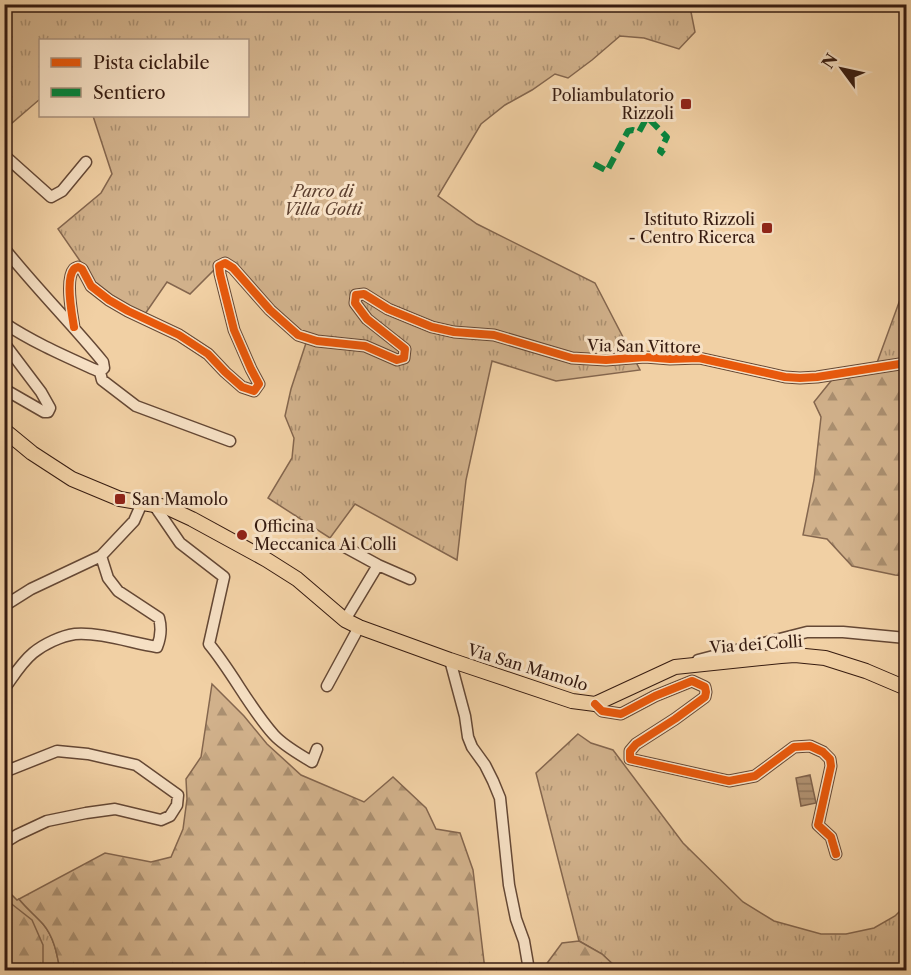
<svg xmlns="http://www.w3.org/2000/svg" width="911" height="975" font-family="'Libre Caslon Text',serif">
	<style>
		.grass { fill: url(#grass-tufts); stroke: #84664e; stroke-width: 1.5 }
		.forest { fill: url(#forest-firs); stroke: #84664e; stroke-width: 1.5 }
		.water { fill: url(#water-rules); stroke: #80624b; stroke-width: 1.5 }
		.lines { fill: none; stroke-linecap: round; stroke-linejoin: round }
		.minor-casing { stroke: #654835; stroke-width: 13 }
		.major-casing { stroke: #361b10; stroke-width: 16 }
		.minor { stroke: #f6e0c4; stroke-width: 10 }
		.major { stroke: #f1d0a4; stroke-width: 14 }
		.quiet { stroke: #00873e; stroke-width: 6; stroke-dasharray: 12 6; stroke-linecap: butt }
		.cycleway-casing { stroke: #f6e0c4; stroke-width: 11 }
		.cycleway { stroke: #e8590c; stroke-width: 8 }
		.poi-dot { fill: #8f2418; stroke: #f6e0c4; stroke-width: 2 }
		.labels { text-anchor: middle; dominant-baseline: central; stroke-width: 6; stroke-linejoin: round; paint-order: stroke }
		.poi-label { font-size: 16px; fill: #361b10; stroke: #f6e0c4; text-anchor: end }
		.park-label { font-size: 16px; font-style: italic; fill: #5d402f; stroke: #f6e0c4 }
		.street-label { font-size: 16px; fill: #361b10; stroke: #f6e0c4 }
	</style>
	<defs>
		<pattern id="grass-tufts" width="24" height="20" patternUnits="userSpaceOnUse" patternTransform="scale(1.5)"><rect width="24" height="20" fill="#d1b18b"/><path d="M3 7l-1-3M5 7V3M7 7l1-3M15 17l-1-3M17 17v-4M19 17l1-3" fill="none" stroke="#aa8f70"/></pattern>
		<pattern id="forest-firs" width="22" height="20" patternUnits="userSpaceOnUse" patternTransform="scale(1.5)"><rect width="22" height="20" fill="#d1b18b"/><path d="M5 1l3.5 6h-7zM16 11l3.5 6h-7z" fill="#aa8f70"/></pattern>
		<pattern id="water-rules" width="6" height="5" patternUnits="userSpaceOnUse" patternTransform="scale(1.5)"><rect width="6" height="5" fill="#b19272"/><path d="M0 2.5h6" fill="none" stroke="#91765c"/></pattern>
	</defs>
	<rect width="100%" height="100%" fill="#f1d0a4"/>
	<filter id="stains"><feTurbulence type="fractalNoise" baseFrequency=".00333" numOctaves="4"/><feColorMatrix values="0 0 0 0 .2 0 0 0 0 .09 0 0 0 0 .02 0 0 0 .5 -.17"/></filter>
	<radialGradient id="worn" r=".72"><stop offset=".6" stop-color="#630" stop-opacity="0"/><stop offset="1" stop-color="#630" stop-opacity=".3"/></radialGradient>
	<path class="grass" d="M689 4 690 7 695 32 679 49 644 38 620 36 592 60 568 78 555 74 532 90 505 105 481 124 438 196 477 224 595 283 640 370 556 381 492 361 466 480 457 560 355 504 330 538 268 498 292 458 294 438 285 416 291 389 306 343 293 334 253 299 224 260 190 294 167 282 145 314 115 299 98 287 58 229 101 193 112 174 93 116H248V40H40V99L5 129V5Z
		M905 286H906V364L874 371Z
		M578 734 591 743 613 750 683 843 743 902 774 921 821 934H846L874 928 895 916 906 905V970H619L602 954 579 941 536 773Z
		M4 887 17 900 19 899C26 908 35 915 43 924 54 937 57 954 60 970H5Z"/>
	<path class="forest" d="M906 364V576L895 575 852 566 827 539 803 535 814 480 821 417 814 402 835 376Z
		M212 684 244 716 267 744 301 775 364 802 393 777 426 808 436 829 460 833 473 870 485 970H60C57 954 54 937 43 924 35 915 26 908 19 899L105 853 151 862 171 857 183 829 187 799 186 779 201 757Z
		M4 898 32 920 43 945V970H5Z
		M579 941 602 954 619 970H543L545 966 562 943Z"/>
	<path class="water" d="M810 775 816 803 801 806 796 778Z"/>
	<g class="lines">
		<defs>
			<path id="minor" d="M4 155 51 197 62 191 86 162
				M4 248C35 287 71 323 103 362L104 368 100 372C67 357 34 343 4 323
				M74 327C72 315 65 279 74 269 75 268 76 268 78 267L82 269 91 286 109 300 128 311 179 335 208 354 225 372 242 387 254 391 259 384 251 369 234 330 220 274 219 266 225 263 233 268 270 310 298 335 317 341 365 346 397 360 404 358 405 349 367 319 355 303 356 295 364 294 388 309 432 327 454 332 494 335 572 358 606 360 645 357 670 359 699 358 785 377 800 378 817 377 906 363
				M4 343 41 392 50 408 48 412H44L4 389
				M100 372 102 380 136 406 230 441
				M154 505 180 543 224 577 209 644C233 673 249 707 274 735 284 746 299 754 312 762L317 749
				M345 547 378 565 410 579
				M4 606 31 589 101 556 134 521 142 503
				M345 620 378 565
				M450 660 465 716 468 737 472 747 485 765 493 781 500 798 509 885 516 919 524 941 529 970
				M698 660 807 632H843L906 638
				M327 686 359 627
				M4 689C13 677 21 663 33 653 44 644 61 636 75 634 100 632 132 643 157 647 161 637 162 629 159 618L118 591 108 578 101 556
				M595 704 602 711 621 714 655 696 692 681 705 687 706 692 705 697 675 719 636 744 630 751V759L729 781 755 776 794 747 810 746 823 752 830 759 831 766 818 825 831 837 836 854
				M4 772 57 751 88 754 136 765 178 795 177 805 170 816 161 820 115 809 86 813 47 821 17 835 4 843"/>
			<path id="major" d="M4 430 32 453 72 479 120 499 166 507 192 519 267 560 297 579 345 620 359 627 450 660 572 701 595 704 675 667 781 656 795 655 825 658 866 671 906 688"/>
		</defs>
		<use href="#minor" class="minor-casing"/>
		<use href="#major" class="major-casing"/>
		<use href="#minor" class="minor"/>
		<use href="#major" class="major"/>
		<path class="quiet" d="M594 164 607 171 628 131 633 130 639 132 646 119 650 120 667 137 660 151 664 154"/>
		<defs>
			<path id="cycleway" d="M74 327C72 315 65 279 74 269 75 268 76 268 78 267L82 269 91 286 109 300 128 311 179 335 208 354 225 372 242 387 254 391 259 384 251 369 234 330 220 274 219 266 225 263 233 268 270 310 298 335 317 341 365 346 397 360 404 358 405 349 367 319 355 303 356 295 364 294 388 309 432 327 454 332 494 335 572 358 606 360 645 357 670 359 699 358 785 377 800 378 817 377 906 363
				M595 704 602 711 621 714 655 696 692 681 705 687 706 692 705 697 675 719 636 744 630 751V759L729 781 755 776 794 747 810 746 823 752 830 759 831 766 818 825 831 837 836 854"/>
		</defs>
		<use href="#cycleway" class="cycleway-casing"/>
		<use href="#cycleway" class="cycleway"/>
	</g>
	<g class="poi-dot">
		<rect x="680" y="98" width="12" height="12" rx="3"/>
		<rect x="761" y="222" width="12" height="12" rx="3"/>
		<rect x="114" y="493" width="12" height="12" rx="3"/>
		<circle cx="242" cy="535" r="6"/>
	</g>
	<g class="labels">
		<g class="poi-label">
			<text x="674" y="95">Poliambulatorio<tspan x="674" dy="18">Rizzoli</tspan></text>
			<text x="755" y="219">Istituto Rizzoli<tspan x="755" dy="18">- Centro Ricerca</tspan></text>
			<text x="132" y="499" text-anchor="start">San Mamolo</text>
			<text x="254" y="526" text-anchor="start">Officina<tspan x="254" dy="18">Meccanica Ai Colli</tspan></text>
		</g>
		<g class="park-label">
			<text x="323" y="191">Parco di<tspan x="323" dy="18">Villa Gotti</tspan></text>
		</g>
		<g class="street-label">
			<text transform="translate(644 346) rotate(1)">Via San Vittore</text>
			<text transform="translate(756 644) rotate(-4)">Via dei Colli</text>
			<text transform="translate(528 667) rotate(17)">Via San Mamolo</text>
		</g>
	</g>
	<rect width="911" height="975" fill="none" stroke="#f1d0a4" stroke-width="24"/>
	<rect x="6" y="6" width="899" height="963" fill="none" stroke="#361b10" stroke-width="3"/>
	<rect x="12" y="12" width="887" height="951" fill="none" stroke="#361b10" stroke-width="1.5"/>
	<rect x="39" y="39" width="210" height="78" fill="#f6e0c4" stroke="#a9917c" stroke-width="1.5"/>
	<rect x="51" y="58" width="30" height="9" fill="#e8590c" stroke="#a9917c" stroke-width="1.5"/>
	<text x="93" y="69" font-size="18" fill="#361b10">Pista ciclabile</text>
	<rect x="51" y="88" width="30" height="9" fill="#00873e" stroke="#a9917c" stroke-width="1.5"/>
	<text x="93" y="99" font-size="18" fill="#361b10">Sentiero</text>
	<g transform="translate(842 69) rotate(303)" stroke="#f6e0c4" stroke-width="4.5" paint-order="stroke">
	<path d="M0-4.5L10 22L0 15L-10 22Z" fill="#361b10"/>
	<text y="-9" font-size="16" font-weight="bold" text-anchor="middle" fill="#361b10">N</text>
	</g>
	<rect width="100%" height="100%" filter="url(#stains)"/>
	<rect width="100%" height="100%" fill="url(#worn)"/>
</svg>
